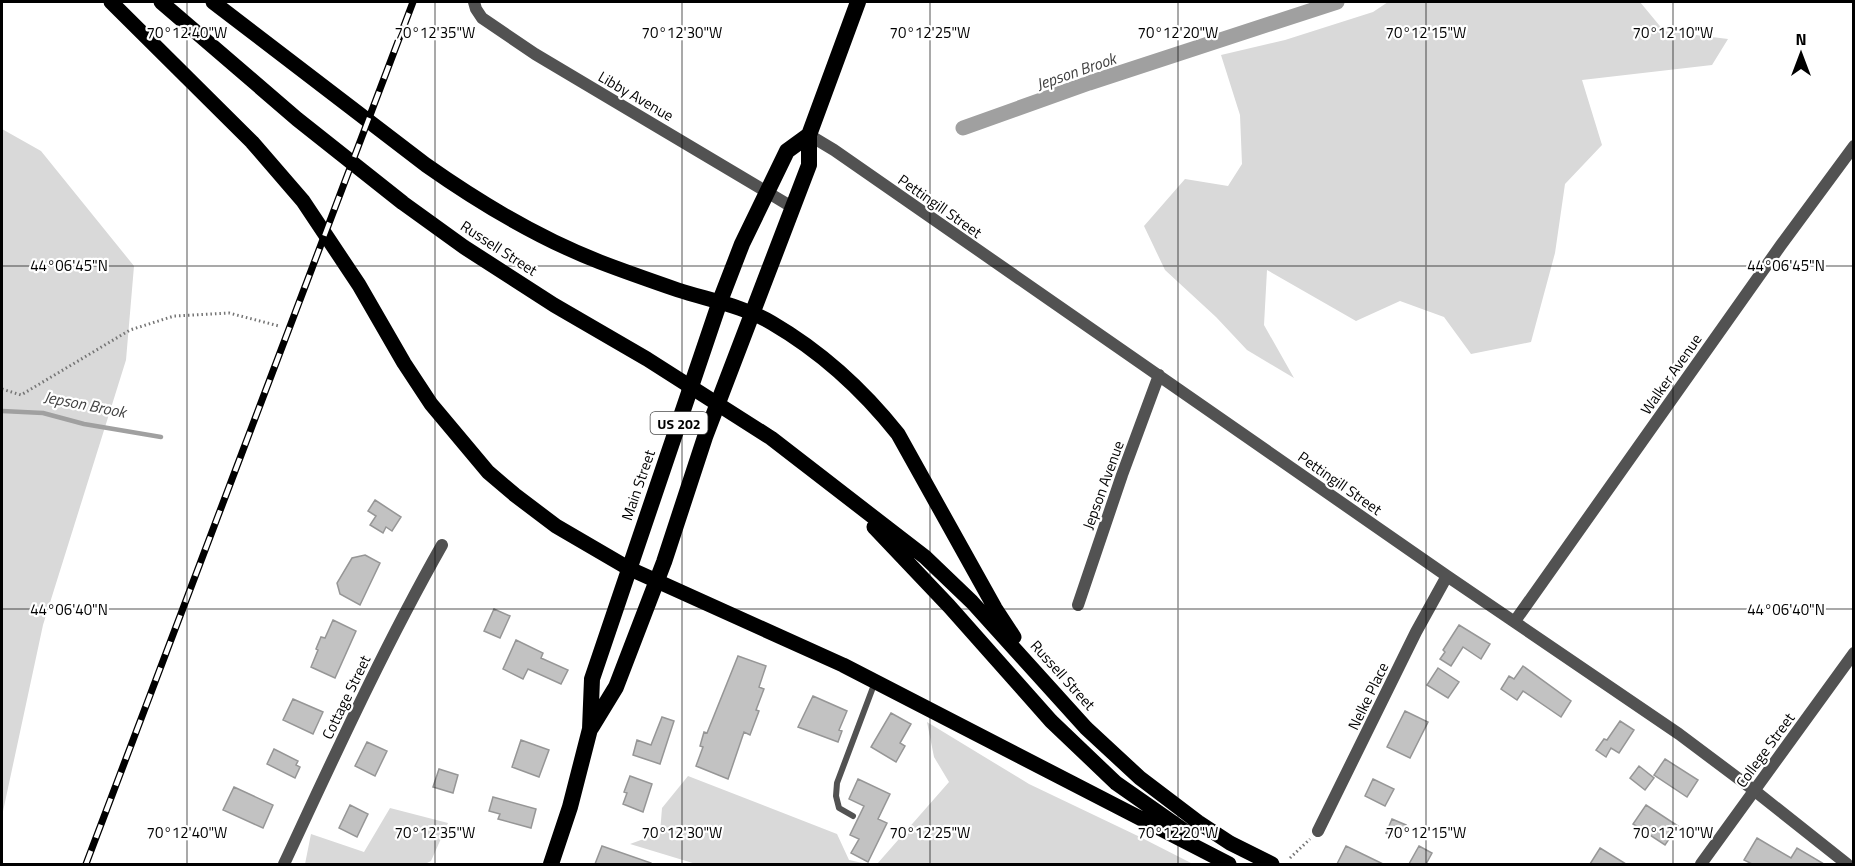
<svg xmlns="http://www.w3.org/2000/svg" width="1855" height="866" font-family="'Titillium Web',sans-serif">
	<style>
		.green { fill: #d9d9d9 }
		.lines { fill: none; stroke-linecap: round; stroke-linejoin: round }
		.stream { stroke: #a0a0a0; stroke-width: 4.5 }
		.canal { stroke: #a0a0a0; stroke-width: 15 }
		.building { fill: #c2c2c2; stroke: #969696; stroke-width: 1.5 }
		.path { stroke: #747474; stroke-width: 3; stroke-dasharray: 1.5 3; stroke-linecap: butt }
		.service { stroke: #525252; stroke-width: 6 }
		.minor { stroke: #525252; stroke-width: 12 }
		.tertiary { stroke: #525252; stroke-width: 12 }
		.primary { stroke: #000; stroke-width: 15 }
		.trunk { stroke: #000; stroke-width: 16 }
		.rail-casing { stroke: #000; stroke-width: 7 }
		.rail { stroke: #fff; stroke-width: 4.5; stroke-dasharray: 14; stroke-linecap: butt }
		.ticks { fill: none; stroke: #000; stroke-width: 1.5; stroke-opacity: 0.45 }
		.labels { text-anchor: middle; dominant-baseline: central; stroke-width: 4.5; stroke-linejoin: round; paint-order: stroke }
		.shield { fill: #fff; stroke: #4c4c4c; stroke-width: 1.5 }
		.shield-label { font-size: 14px; font-weight: bold; fill: #000 }
		.street-label { font-size: 15px; fill: #000; stroke: #fff }
		.water-label { font-size: 16px; font-style: italic; fill: #414141; stroke: #fff }
		.ticks-label { font-size: 15px; text-anchor: middle; fill: #000; stroke: #fff; stroke-width: 4.5; stroke-linejoin: round; paint-order: stroke }
	</style>
	<rect width="100%" height="100%" fill="#fff"/>
	<path class="green" d="M1388 2H1640L1664 31 1728 39 1712 65 1582 80 1602 145 1565 184 1555 253 1531 342 1471 354 1444 317 1400 301 1356 321 1267 270 1264 325 1294 378 1247 350 1216 317 1165 270 1144 226 1185 179 1228 186 1242 164 1240 115 1221 55 1285 40 1373 12Z
		M2 129 41 151 134 266 126 360 43 625 2 816Z
		M927 722 1029 784 1140 837 1193 864H877L949 782 934 757Z
		M688 776 837 834 849 860 867 864H696L630 844 660 833 662 808Z
		M390 808 448 823 431 861 425 864H305L311 834 364 852Z"/>
	<g class="lines">
		<path class="stream" d="M2 411 43 413 84 424 161 437"/>
		<path class="canal" d="M963 128 1089 83 1337 2"/>
	</g>
	<path class="building" d="M375 500 401 517 392 531 386 527 383 533 370 525 376 516 368 511Z
		M365 555 380 563 360 605 340 594 337 583 352 558Z
		M494 609 510 616 500 638 484 631Z
		M333 620 356 631 335 678 311 667 318 650 316 649 321 637 325 638Z
		M1459 625 1490 644 1481 659 1463 647 1451 666 1440 659 1445 652 1443 650Z
		M516 640 543 653 541 658 568 670 561 684 528 669 523 679 503 669Z
		M738 656 766 666 759 687 764 689 756 710 759 711 750 735 744 732 728 779 696 766 703 747 700 746 704 732 707 733Z
		M1523 666 1571 701 1561 717 1523 691 1517 700 1501 689 1509 676 1514 679Z
		M1438 668 1459 682 1448 698 1427 685Z
		M813 696 847 711 839 730 842 731 838 742 798 727Z
		M293 699 323 712 313 734 283 720Z
		M1405 711 1428 722 1410 758 1387 747Z
		M891 713 911 724 900 743 905 746 896 762 871 747Z
		M662 717 674 721 660 764 633 755 637 740 651 745Z
		M1620 721 1634 730 1619 753 1611 748 1606 757 1596 750 1604 739 1607 740Z
		M521 740 549 750 539 777 512 767Z
		M367 742 387 751 375 776 355 766Z
		M274 749 298 761 296 765 300 767 295 778 267 764Z
		M1665 759 1698 780 1687 797 1654 775Z
		M1639 766 1654 778 1645 790 1630 778Z
		M439 769 458 775 453 793 433 787Z
		M630 776 652 784 643 812 623 804 627 793 624 792Z
		M858 779 890 794 878 819 887 823 868 862 851 853 859 839 850 835 864 806 849 799Z
		M1373 779 1394 789 1385 806 1365 796Z
		M234 787 273 805 263 828 223 810Z
		M493 797 536 809 531 828 498 819 500 814 489 811Z
		M350 805 368 814 357 837 339 828Z
		M1646 805 1678 826 1665 845 1633 824Z
		M1392 819 1406 825 1400 839 1386 833Z
		M1757 838 1791 858 1797 848 1824 864H1752L1744 860Z
		M602 846 651 863V864H595Z
		M1346 846 1383 864H1337Z
		M1419 846 1432 853 1426 864H1409Z
		M1600 848 1626 864H1590Z"/>
	<g class="lines">
		<path class="path" d="M2 389 21 395 130 330 174 316 229 313 279 326
			M1290 858 1310 839"/>
		<path class="service" d="M853 816 839 808 836 796 837 783 875 682"/>
		<path class="minor" d="M474 2 476 9 482 18 535 54 792 207
			M809 135 834 150 1447 576 1679 734 1755 791 1847 864
			M1078 605 1122 475 1159 375
			M1515 621 1781 245 1854 146
			M1318 831 1416 632 1447 576
			M284 864C334 757 383 649 442 545"/>
		<path class="tertiary" d="M1701 864 1854 653"/>
		<path class="primary" d="M111 2 252 142 303 201 359 285 404 363 431 404 488 472 515 495 556 526 628 568 843 665 1229 864
			M161 2 297 119 403 203 464 247 554 305 647 359 771 438 925 557 972 602 1086 728 1140 778 1198 822 1230 843 1272 864
			M213 2 426 165C480 203 538 238 600 262 626 272 652 281 678 290 709 300 743 306 772 323 820 351 863 390 898 434L995 608 1014 637
			M874 527 949 606 1051 721 1116 783 1189 834"/>
		<path class="trunk" d="M591 728 616 687 664 562 705 437 809 165V135L858 2
			M551 864 570 807 590 729 592 679 720 301 742 244 787 151 809 135"/>
		<defs>
			<path id="rail" d="M86 864 413 2"/>
		</defs>
		<use href="#rail" class="rail-casing"/>
		<use href="#rail" class="rail"/>
	</g>
	<path class="ticks" d="M187 2V864M435 2V864M682 2V864M930 2V864M1178 2V864M1426 2V864M1673 2V864M2 266H1854M2 609H1854"/>
	<g class="labels">
		<rect class="shield" x="650.5" y="412" width="57" height="22" rx="4.5"/>
		<g class="shield-label">
			<text x="679" y="423">US 202</text>
		</g>
		<g class="street-label">
			<text transform="translate(636 96) rotate(30)">Libby Avenue</text>
			<text transform="translate(940 206) rotate(35)">Pettingill Street</text>
			<text transform="translate(499 248) rotate(33)">Russell Street</text>
			<text transform="translate(1671 374) rotate(-55)">Walker Avenue</text>
			<text transform="translate(1340 483) rotate(35)">Pettingill Street</text>
			<text transform="translate(638 485) rotate(-71)">Main Street</text>
			<text transform="translate(1103 485) rotate(-70)">Jepson Avenue</text>
			<text transform="translate(1063 675) rotate(48)">Russell Street</text>
			<text transform="translate(1368 696) rotate(-64)">Nelke Place</text>
			<text transform="translate(346 697) rotate(-64)">Cottage Street</text>
			<text transform="translate(1765 750) rotate(-54)">College Street</text>
		</g>
		<g class="water-label">
			<text transform="translate(1076 71) rotate(-19)">Jepson Brook</text>
			<text transform="translate(85 404) rotate(11)">Jepson Brook</text>
		</g>
	</g>
	<g class="ticks-label">
		<text x="187" y="38">70°12'40"W</text>
		<text x="435" y="38">70°12'35"W</text>
		<text x="682" y="38">70°12'30"W</text>
		<text x="930" y="38">70°12'25"W</text>
		<text x="1178" y="38">70°12'20"W</text>
		<text x="1426" y="38">70°12'15"W</text>
		<text x="1673" y="38">70°12'10"W</text>
		<text x="69" y="271">44°06'45"N</text>
		<text x="1786" y="271">44°06'45"N</text>
		<text x="69" y="615">44°06'40"N</text>
		<text x="1786" y="615">44°06'40"N</text>
		<text x="187" y="838">70°12'40"W</text>
		<text x="435" y="838">70°12'35"W</text>
		<text x="682" y="838">70°12'30"W</text>
		<text x="930" y="838">70°12'25"W</text>
		<text x="1178" y="838">70°12'20"W</text>
		<text x="1426" y="838">70°12'15"W</text>
		<text x="1673" y="838">70°12'10"W</text>
	</g>
	<rect width="1855" height="866" fill="none" stroke="#000000" stroke-width="6"/>
	<g transform="translate(1801 54)" stroke="#ffffff" stroke-width="4.5" paint-order="stroke">
	<path d="M0-4.5L10 22L0 15L-10 22Z" fill="#000000"/>
	<text y="-9" font-size="16" font-weight="bold" text-anchor="middle" fill="#000000">N</text>
	</g>
</svg>
